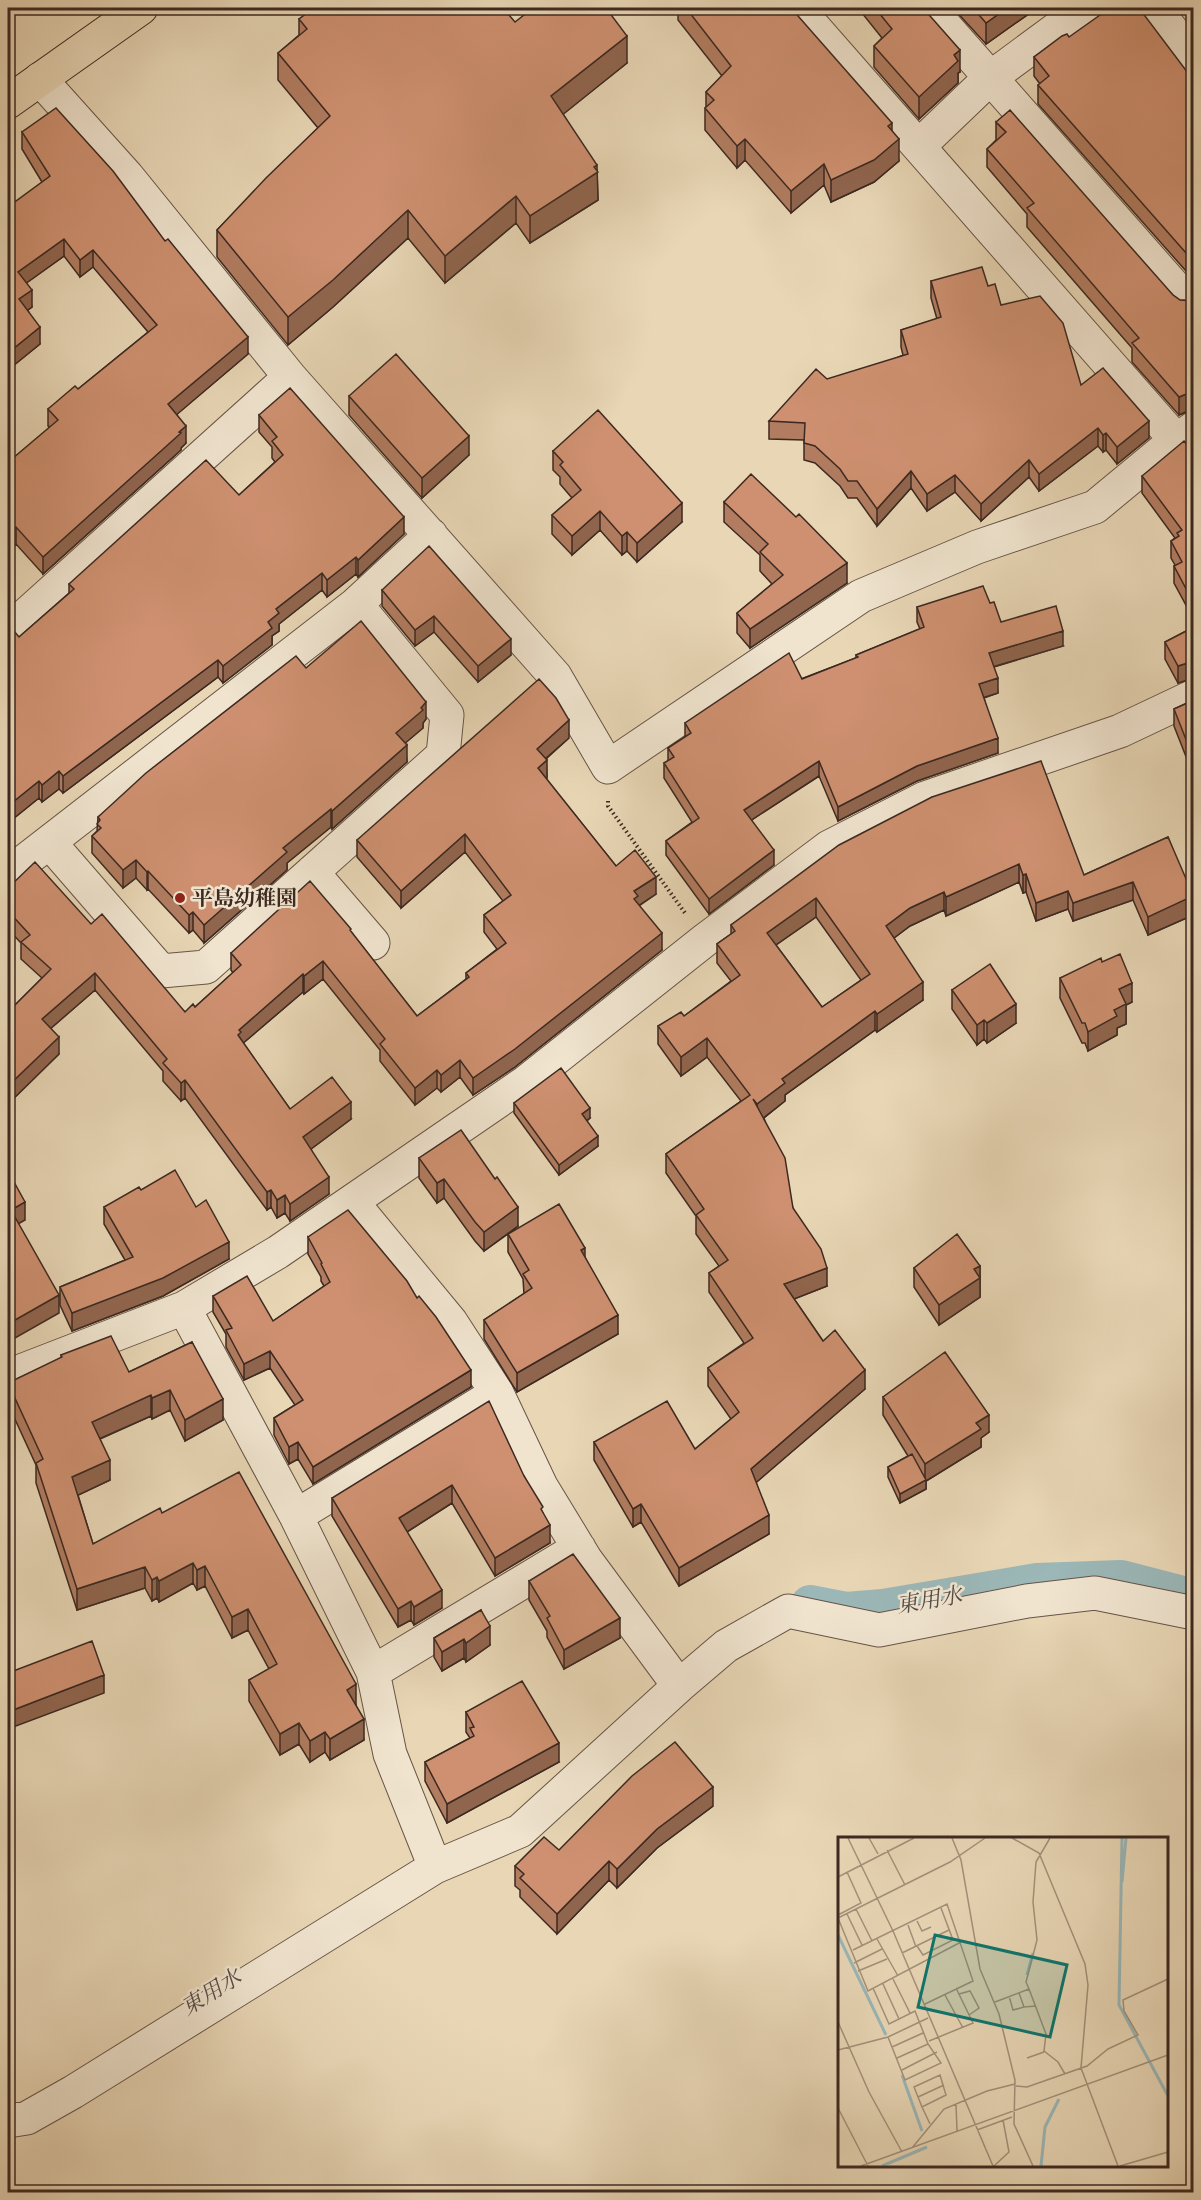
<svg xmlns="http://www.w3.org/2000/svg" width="1201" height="2200" font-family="'IM FELL Great Primer','Noto Serif JP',serif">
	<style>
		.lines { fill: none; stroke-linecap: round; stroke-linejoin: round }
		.canal { stroke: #9bb7b7; stroke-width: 38 }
		.minor-casing { stroke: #675446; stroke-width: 35 }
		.major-casing { stroke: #3c2921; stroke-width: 35 }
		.path { stroke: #3c2921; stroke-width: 4; stroke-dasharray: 1.5 3; stroke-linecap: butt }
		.minor { stroke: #f0e4cf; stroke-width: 33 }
		.major { stroke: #e8d6b5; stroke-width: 33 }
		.wall { fill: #b17c60; stroke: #3c2921; stroke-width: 1.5; fill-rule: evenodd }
		.shaded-wall { fill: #90654e; stroke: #3c2921; stroke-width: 1.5 }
		.building { fill: #ce9070; stroke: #3c2921; stroke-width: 1.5; fill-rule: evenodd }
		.poi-dot { fill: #8f2418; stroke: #f0e4cf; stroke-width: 2 }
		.labels { text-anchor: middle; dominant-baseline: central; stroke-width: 5; stroke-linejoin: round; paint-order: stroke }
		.poi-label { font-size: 21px; font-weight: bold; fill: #3c2921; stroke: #f0e4cf; text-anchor: start }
		.water-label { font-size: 22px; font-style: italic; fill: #544c46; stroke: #f0e4cf }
		.inset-river { fill: none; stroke: #9bb7b7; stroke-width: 3 }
		.inset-road { fill: none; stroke: #a3917a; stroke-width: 1.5 }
		.view { fill: #0f766e; fill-opacity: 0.15; stroke: #0f766e; stroke-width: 3 }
		.inset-edge { fill: none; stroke: #3c2921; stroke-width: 3 }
	</style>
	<rect width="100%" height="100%" fill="#e8d6b5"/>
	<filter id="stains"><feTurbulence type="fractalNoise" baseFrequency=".00333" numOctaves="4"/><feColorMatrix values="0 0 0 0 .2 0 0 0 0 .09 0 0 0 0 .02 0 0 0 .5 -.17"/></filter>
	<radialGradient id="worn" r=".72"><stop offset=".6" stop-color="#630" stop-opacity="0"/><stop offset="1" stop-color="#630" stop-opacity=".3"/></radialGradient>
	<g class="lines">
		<path class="canal" d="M810 1604 846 1611 883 1608 1037 1582 1121 1579 1194 1598"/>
		<defs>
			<path id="minor" d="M797 8 1176 440
				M929 8 1187 301H1194
				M1154 8 1194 58
				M40 79 127 176 290 377 555 676 608 767 861 596 977 547 1095 507 1176 440 1194 428
				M919 146 990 78 1085 8
				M8 631 290 377
				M50 843 161 971 206 967 443 755 447 715 356 604
				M312 872 373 943
				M8 874 356 604 431 535
				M352 1202 451 1322 497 1393 541 1486 586 1560 679 1686 726 1646 788 1611 879 1630 1027 1601 1095 1593 1194 1613
				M184 1308 296 1516
				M8 1376 184 1308 278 1252 526 1082 705 940 829 847 925 798 1120 731 1194 696
				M373 1672 296 1516 497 1393
				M435 1867 390 1754 373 1672 579 1548
				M8 2121 27 2118 73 2092 435 1867 520 1831 679 1686"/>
			<path id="major" d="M8 102 141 8"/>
		</defs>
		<use href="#minor" class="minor-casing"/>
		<use href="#major" class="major-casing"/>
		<path class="path" d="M608 801V806L685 913"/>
		<use href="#minor" class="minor"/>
		<use href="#major" class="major"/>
	</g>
	<path class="wall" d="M678 8H791L892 131 899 161 874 182 831 202 824 185 791 213 745 160 737 168 705 130V108L706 107V92L722 76 678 20Z
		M822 8H832L826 13Z
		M858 8H923L960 72 958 73V83L919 119 874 67V46L882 38Z
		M953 8H1030V13L986 44Z
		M299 19 515 22 627 63 563 114 597 171 598 200 530 243 516 223 445 283 408 238 333 307 288 345 217 257V230L318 128 278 80V53L299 35Z
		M1069 37 1194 81V280L1038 104V85L1040 84 1034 76V57Z
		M996 122 1173 295 1180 300 1194 301V410L1179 415 1132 362V348L1027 227V214L987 167V149L996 140Z
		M22 132 248 354 177 414 186 443 181 448V450L43 574 16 544 8 552V453L12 459 50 427 48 426V409L78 389 148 332 93 267 80 277 64 256 26 283 32 307 28 310 40 344 8 370 42 182 22 149Z
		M931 281 988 286 1001 305 1081 385 1149 438 1117 464 1106 450 1103 452 1098 446 1039 491 1029 477 981 521 955 492 927 511 911 488 877 526 857 498H848L840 486 815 463 804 460V440L769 439V421L903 355 901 347V330L937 319 931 298Z
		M349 396 469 455 422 498 349 415Z
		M259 415 404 534 358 577 356 574 327 597 322 590 279 624V631L272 636V645L223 683 218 677 63 793 59 789 42 802 39 798 8 823V631L19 637 69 593V584L239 495 275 462 272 458V447L259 432Z
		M553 451 682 522 637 562 627 551 622 555 600 530 572 555 552 534V515L572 498 560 484V477L553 470Z
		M1194 454V678L1178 683 1165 659V642L1192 628 1188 620V609L1174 583V566L1175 565 1171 558V541L1175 538 1142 493V476Z
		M724 502 847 583 750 648 737 633V613L772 584 760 571V555L724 522Z
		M382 590 511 655 478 682 434 632 415 646 382 606Z
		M990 603 1001 622 1063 646 994 667 998 693 984 698 998 753 917 781 838 821 819 776 751 820 774 865 709 914 666 855V841L692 822 664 778V763L668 761V748L685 737V723L856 658V655L920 629 917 622V607Z
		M306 668 426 719 423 723V728L405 743 407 762 332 829 331 827 287 863V870L204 943 193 930 189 933 148 889 147 890 136 878 123 888 92 853V836L97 831 98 817Z
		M1194 700V777L1174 726V709Z
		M569 738 546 759 547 778 546 779 616 866 656 894 639 906 662 950 515 1067 473 1095 460 1077 441 1092 437 1088 415 1105 380 1061V1050L323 979 304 994 303 992 243 1043 290 1109 351 1119 311 1149 329 1194 290 1221 285 1213 277 1218 271 1207 267 1210 185 1098 181 1101 163 1081V1071L95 990 51 1028 59 1054 8 1104V1012L42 978 21 959V943L8 929V888L91 924 185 1012 195 1007 233 973 231 970V953L351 932 417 1016 466 979V973L497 949 484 932V915L503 901 465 852 401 908 357 857V840Z
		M932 797 1084 875 1168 837 1190 895 1191 916 1148 935 1133 900 1073 921 1068 909 1036 921 1026 892 1023 893 1019 882 946 916 944 910 910 926 894 938 923 1000 877 1032 875 1030 785 1095V1101L764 1118 793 1208 827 1286 794 1299 823 1341 865 1389 756 1482 769 1534 679 1586 641 1522 633 1527 594 1460V1442L695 1449 731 1419 708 1386V1368L744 1343 709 1292V1273L719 1266 696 1234V1216L666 1173V1154L741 1101 707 1057 681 1076 658 1044V1026L684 1016 731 981 717 963V944L731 934V925ZM816 917 861 980 822 1007 776 945Z
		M1102 962 1132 1002 1126 1005V1024L1117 1028V1035L1088 1051 1085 1043H1082L1060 998V978Z
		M952 990 1016 1023 987 1043 984 1039 977 1045 952 1009Z
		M514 1103 590 1118 587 1121 598 1146 559 1175 514 1113Z
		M419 1158 495 1179 518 1226 510 1233 585 1257 618 1334 517 1392 484 1339V1320L524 1294 523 1279 508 1252V1234L484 1251 475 1241 444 1198 437 1203 419 1178Z
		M141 1190 229 1259 163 1296 72 1331 60 1305V1287L125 1260 104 1224V1207Z
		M308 1237 471 1387 313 1484 298 1459 289 1464 274 1435V1418L295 1405 270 1368 244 1380 226 1347V1334L213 1312V1296L273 1321 324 1286 321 1281V1277L308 1254Z
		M980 1266V1297L939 1325 914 1287V1268Z
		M192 1342 223 1420 185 1441 170 1410 152 1419 151 1416 100 1439 110 1480 78 1495 93 1544 162 1513 356 1705 364 1740 330 1760 325 1752 310 1762 299 1744 280 1755 249 1701V1680L269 1669 248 1630 232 1638 205 1586 197 1590 193 1583 159 1602 157 1598 152 1601 145 1588 77 1610 36 1483V1465L8 1404V1383L61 1358V1355L129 1372Z
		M883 1397 989 1432 981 1438V1447L926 1481V1489L900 1503 888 1477V1467L908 1456 883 1415Z
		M524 1476 543 1513 550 1543 495 1576 452 1503 407 1532 442 1608 414 1625 411 1620 398 1627 332 1516V1498Z
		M529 1581 620 1638 564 1669 547 1637V1631L529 1600Z
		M481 1610 490 1645 466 1662 464 1658 442 1671 434 1657V1638Z
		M466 1712 559 1762 447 1823 425 1781V1762L470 1738 466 1732Z
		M8 1747 13 1817V1835H8Z
		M713 1806 657 1848 617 1888 609 1880 557 1934 520 1897V1890L515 1886V1866L559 1850Z"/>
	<path class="shaded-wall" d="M826 8H832L826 13Z
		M1007 8H1030V13L986 44V23Z
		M627 36V63L551 124V96Z
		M960 50V72L958 73V83L919 119V97L954 55Z
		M892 123V144L888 126Z
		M745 139V160L737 168V146Z
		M899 139V161L874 182 831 202V180Z
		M824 164V185L791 213V191Z
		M597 165 598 200 530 243V216Z
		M516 196V223L445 283V256Z
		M408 210V238L333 307 288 345V317Z
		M64 239V256L18 289V272Z
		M93 250V267L80 277V260Z
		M32 290V307L19 316V299Z
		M40 327V344L8 370V353Z
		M248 337V354L168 422V404Z
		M1192 391V409L1179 415V397Z
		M1149 421V438L1117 464V447Z
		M186 426V443L181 448V450L43 574V557Z
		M1098 428V446L1039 491V474Z
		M1106 433V450L1103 452V435Z
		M469 436V455L422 498V478Z
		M1029 460V477L981 521V504Z
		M911 471V488L877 526V509Z
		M955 475V492L927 511V494Z
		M682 503V522L637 562V543Z
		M600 511V530L572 555V536Z
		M404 517V534L358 577V560Z
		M16 527V544L8 552V534Z
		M627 532V551L622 555V536Z
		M356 557V574L327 597V580Z
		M847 563V583L750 648V629Z
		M322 573V590L279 624V631L272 636V645L223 683V666L268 622 276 609Z
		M434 616V632L415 646V630Z
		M1063 631V646L989 668V653Z
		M511 639V655L478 682V666Z
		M218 660V677L63 793V776Z
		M1194 661V678L1178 683V666Z
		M998 678V693L979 699V684Z
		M426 702V719L423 723V728L396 751V733Z
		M569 720V738L537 766V749Z
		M998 738V753L917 781 838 821V807L917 766Z
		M407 745V762L332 829V811Z
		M547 760V778L538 786V768Z
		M819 761V776L744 825V810Z
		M59 771V789L42 802V785Z
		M39 781V798L8 823V806Z
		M331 809V827L287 863V870L204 943V925L283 848Z
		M465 834V852L401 908V891Z
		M774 850V865L709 914V899Z
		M136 860V878L123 888V870Z
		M1019 864V882L946 916V897Z
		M148 871V889L147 890V872Z
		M1026 874V892L1023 893V875Z
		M656 877V894L638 906 634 917V891Z
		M1133 882V900L1073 921V903Z
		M1190 888 1191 916 1148 935V917Z
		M1068 891V909L1036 921V903Z
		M944 892V910L910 926 886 944V926L910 908Z
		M816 898V917L767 951V933Z
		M193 912V930L189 933V915Z
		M662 933V950L515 1067 473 1095V1078Z
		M323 961V979L304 994V976Z
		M95 973V990L42 1036V1019Z
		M303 974V992L241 1045 238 1035 239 1030Z
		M923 982V1000L877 1032V1014Z
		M1132 983V1002L1126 1005V1024L1117 1028V1035L1088 1051V1032L1114 1010 1119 989Z
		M1016 1004V1023L987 1043V1023Z
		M875 1011V1030L785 1095V1101L757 1123V1104L782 1079Z
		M984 1020V1039L977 1045V1025Z
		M59 1037V1054L8 1104V1086Z
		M707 1038V1057L681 1076V1057Z
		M460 1060V1077L441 1092V1075Z
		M437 1070V1088L415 1105V1088Z
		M185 1080V1098L181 1101V1083Z
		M351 1102V1119L303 1155V1137Z
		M590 1108V1118L582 1124V1114Z
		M598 1136V1146L559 1175V1165Z
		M329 1177V1194L290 1221V1204Z
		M444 1179V1198L437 1203V1183Z
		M271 1190V1207L267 1210V1192Z
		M285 1195V1213L277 1218V1200Z
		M25 1202V1220L11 1228V1210Z
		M518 1207V1226L484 1251V1232Z
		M229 1242V1259L163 1296 72 1331V1313Z
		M585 1248V1266L581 1250Z
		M980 1266V1297L939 1325V1305L974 1269Z
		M827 1268V1286L784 1303V1284Z
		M59 1295V1313L8 1342V1324Z
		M618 1315V1334L517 1392V1373Z
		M270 1351V1368L244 1380V1364Z
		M471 1370V1387L313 1484V1467Z
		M865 1370V1389L751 1487V1469Z
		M170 1390V1410L152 1419V1398Z
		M151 1395V1416L92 1442V1422Z
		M223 1399V1420L185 1441V1420Z
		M989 1415V1432L981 1438V1447L926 1481V1489L900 1503V1494L925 1480V1464L976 1423Z
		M298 1442V1459L289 1464V1447Z
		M110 1460V1480L72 1498V1477Z
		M452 1485V1503L399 1537V1518Z
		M641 1504V1522L633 1527V1509Z
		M769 1515V1534L679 1586V1568Z
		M550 1525V1543L495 1576V1558Z
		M193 1563V1583L159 1602V1581Z
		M205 1566V1586L197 1590V1570Z
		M145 1567V1588L77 1610V1589Z
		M157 1577V1598L152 1601V1580Z
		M442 1590V1608L414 1625V1607Z
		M411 1601V1620L398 1627V1609Z
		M248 1609V1630L232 1638V1617Z
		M620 1618V1638L564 1669V1650Z
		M490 1626V1645L466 1662V1643Z
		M464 1639V1658L442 1671V1652Z
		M104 1675V1693L8 1729V1712Z
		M356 1684V1705L347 1711V1690Z
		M364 1719V1740L330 1760V1739Z
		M299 1723V1744L280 1755V1734Z
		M325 1732V1752L310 1762V1741Z
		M559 1743V1762L447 1823V1804Z
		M713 1787V1806L657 1848 617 1888V1869L657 1829Z
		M609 1861V1880L557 1934V1914Z"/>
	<path class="building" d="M314 8H503L515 22 533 8H606L627 36 551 96 597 165 594 167 598 172 530 216 516 196 445 256 408 210 333 280 288 317 217 230 266 178 330 116 278 53 307 29 299 19Z
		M686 8H791L892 123 888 126 899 139 874 160 831 180 824 164 791 191 745 139 737 146 705 108 714 100 706 92 731 66Z
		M875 8H923L960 50 954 55 958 61 919 97 874 46 892 29Z
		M973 8H1007L986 23Z
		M1110 8H1139L1194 81V262L1038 85 1049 76 1034 57 1062 36 1067 34 1069 37Z
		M56 108 113 171 165 241 168 239 248 337 168 404 186 426 179 432 181 433 43 557 16 527 8 534V453L12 459 58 420 48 409 75 386 78 389 157 325 93 250 80 260 64 239 18 272 32 290 19 299 40 327 8 353V207L50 176 22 132Z
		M1010 110 1173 295 1180 300 1194 301V391L1179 397 1132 343 1139 338 1027 208 1034 203 987 149 1006 132 996 122Z
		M982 267 988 286 995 284 1001 305 1040 296 1063 323 1081 385 1103 368 1149 421 1117 447 1106 433 1103 435 1098 428 1039 474 1029 460 981 504 955 475 927 494 911 471 877 509 857 481H848L840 469 815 446 804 443 805 423 769 421 816 369 827 379 908 354 901 330 941 317 931 281Z
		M396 354 469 436 422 478 349 396Z
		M290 388 404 517 358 560 356 557 327 580 322 573 276 609 279 613 268 622 272 628 223 666 218 660 63 776 59 771 42 785 39 781 8 806V631H14L19 637 74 589 69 584 206 460 239 495 283 455 272 441 277 437 259 415Z
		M598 410 682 503 637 543 627 532 622 536 600 511 572 536 552 515 581 490 560 465 563 462 553 451Z
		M1184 441 1194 454V614L1188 603 1192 600 1174 566 1182 562 1171 541 1179 536 1177 533 1182 530 1142 476Z
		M751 474 796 517 799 514 847 563 750 629 737 613 783 575 760 552 768 544 724 502Z
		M429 546 511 639 478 666 434 616 415 630 382 590Z
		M983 586 990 603 994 602 1001 622 1056 606 1063 631 989 653 998 678 979 684 998 738 917 766 838 807 819 761 744 810 774 850 709 899 666 841 699 818 664 763 674 757 668 748 691 733 685 723 789 653 802 679 858 657 856 655 924 627 917 607Z
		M361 621 426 702 421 708 423 710 396 733 407 745 332 811 331 809 283 848 287 852 204 925 193 912 189 915 148 871 147 872 136 860 123 870 92 836 101 828 97 824 100 820 98 817 146 773 296 656 306 668Z
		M1194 627V661L1178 666 1165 642Z
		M539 679 556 698 569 720 537 749 547 760 538 768 616 866 635 850 656 877 634 891 638 896 634 899 662 933 515 1049 473 1078 460 1060 441 1075 437 1070 415 1088 380 1044 385 1039 323 961 304 976 303 974 239 1030 241 1032 238 1035 290 1109 332 1077 351 1102 303 1137 329 1177 290 1204 285 1195 277 1200 271 1190 267 1192 185 1080 181 1083 163 1063 167 1059 95 973 42 1019 59 1037 8 1086V1012L51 969 21 942 30 935 8 911V888L35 862 91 924 102 914 185 1012 193 1004 195 1007 241 965 231 953 310 881 351 929 350 930 417 1016 469 977 466 973 506 943 484 915 511 895 465 834 401 891 357 840Z
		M1194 700V760L1174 709Z
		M1041 761 1084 875 1168 837 1190 888 1187 889 1191 897 1148 917 1133 882 1073 903 1068 891 1036 903 1026 874 1023 875 1019 864 946 897 944 892 910 908 886 926 923 982 877 1014 875 1011 782 1079 785 1083 757 1104 753 1099 785 1158 793 1208 821 1249 827 1268 784 1284 823 1341 835 1330 865 1370 751 1469 769 1515 679 1568 641 1504 633 1509 594 1442 667 1401 695 1449 739 1412 708 1368 753 1338 709 1273 728 1260 696 1215 704 1209 666 1154 750 1095 707 1038 681 1057 658 1026 681 1012 684 1016 740 975 717 944 735 931 731 925 839 845 932 797ZM816 898 870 974 822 1007 767 933Z
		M1120 954 1132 983 1119 989 1126 1004 1114 1010 1117 1016 1088 1032 1085 1023H1082L1060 978 1101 958 1102 962Z
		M990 964 1016 1004 987 1023 984 1020 977 1025 952 990Z
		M561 1068 590 1108 582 1114 598 1136 559 1165 514 1103Z
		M461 1130 495 1179 497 1177 518 1207 484 1232 475 1222 444 1179 437 1183 419 1158Z
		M175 1170 196 1207 206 1200 229 1242 163 1278 72 1313 60 1287 133 1257 104 1207 139 1187 141 1190Z
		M8 1171 25 1202 11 1210 59 1295 8 1324Z
		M559 1204 585 1248 581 1250 618 1315 517 1373 484 1320 532 1288 523 1274 529 1270 508 1234Z
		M348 1210 407 1281 417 1298 419 1296 436 1317 471 1370 313 1467 298 1442 289 1447 274 1418 303 1400 270 1351 244 1364 226 1330 232 1328 213 1296 247 1276 273 1321 330 1282 321 1264 322 1263 308 1237Z
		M957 1234 980 1266 974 1269 980 1278 939 1305 914 1268Z
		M111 1336 129 1372 192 1342 223 1399 185 1420 170 1390 152 1398 151 1395 92 1422 110 1460 72 1477 93 1544 160 1508 162 1513 239 1472 356 1684 347 1690 364 1719 330 1739 325 1732 310 1741 299 1723 280 1734 249 1680 277 1664 248 1609 232 1617 205 1566 197 1570 193 1563 159 1581 157 1577 152 1580 145 1567 77 1589 36 1463 43 1459 8 1383 62 1357 61 1355Z
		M945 1352 989 1415 976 1423 981 1429 925 1464 883 1397Z
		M489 1401 524 1476 543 1507 541 1509 550 1525 495 1558 452 1485 399 1518 442 1590 414 1607 411 1601 398 1609 332 1498Z
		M912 1454 926 1480 900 1494 888 1467Z
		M573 1554 620 1618 564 1650 547 1618 550 1616 529 1581Z
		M481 1610 490 1626 466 1643 464 1639 442 1652 434 1638Z
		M92 1641 104 1675 8 1712V1673Z
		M522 1681 559 1743 447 1804 425 1762 474 1736 470 1728 474 1727 466 1712Z
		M675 1742 713 1787 657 1829 617 1869 609 1861 557 1914 520 1878 524 1874 515 1866 544 1837 559 1850 632 1776Z
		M8 1747 11 1759 13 1817H8Z"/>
	<circle class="poi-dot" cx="180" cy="898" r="6"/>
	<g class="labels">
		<g class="poi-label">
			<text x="192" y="898">平島幼稚園</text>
		</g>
		<g class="water-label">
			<text transform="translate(929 1600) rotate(-10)">東用水</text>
			<text transform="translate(211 1992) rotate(-32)">東用水</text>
		</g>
	</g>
	<g transform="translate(838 1837)">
		<rect width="330" height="330" fill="#e8d6b5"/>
		<path class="inset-river" d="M284 1 281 168 330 259M284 45 288 1M0 98 48 198M189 138 195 116M64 238 84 294M44 329 89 310M203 329 207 290 221 262"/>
		<path class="inset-road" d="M10 1 55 94 155 329M31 1 40 17M114 1 123 23 142 132 161 177 177 243 176 287 195 329M174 1 201 16 247 127 250 148 243 231 280 329M49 13 67 48M0 40 76 1M18 72 34 104M9 77 24 108M0 78 23 66 9 35M0 81 30 154 123 105M0 81 112 25 147 1M79 84 84 94 93 90M70 88 78 110M39 102 60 139M79 109 85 118 115 103 103 71M15 113 109 67 135 144 87 167M64 116 111 93M16 126 44 112M20 134 49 122M55 142 72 176M45 147 61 182M35 151 51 187 77 174 90 207 103 226 67 243 50 200M191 152 208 197 206 214 220 225 227 237M181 156 186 170 198 169M121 157 132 154 141 171 131 178M107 158 125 191M171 159 175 173 186 170M157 165 191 152 188 145 199 103 195 65 198 25 212 1M0 185 31 255 64 315M91 204 135 186 118 151M54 210 85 196M0 213 50 200 90 181M59 221 90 207M189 221 206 215M64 233 99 215M102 238 108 258 84 270 76 250ZM178 249 189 250 249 229 270 212 300 198 286 174 285 163 330 142M80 260 106 248M118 267 119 294M84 270 92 287M0 271 30 329M139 293 174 280M74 311 106 272 149 254 177 247M23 329 330 218M156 329 171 315 165 283M282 329 330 315"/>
		<path class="view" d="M97 98 229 128 212 200 80 170Z"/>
		<rect width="330" height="330" class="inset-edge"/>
	</g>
	<rect width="1201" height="2200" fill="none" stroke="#e8d6b5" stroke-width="30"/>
	<rect x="9" y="9" width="1183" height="2182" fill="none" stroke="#3c2921" stroke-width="3"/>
	<rect x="15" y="15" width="1171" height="2170" fill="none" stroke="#3c2921" stroke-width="1.5"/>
	<rect width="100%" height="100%" filter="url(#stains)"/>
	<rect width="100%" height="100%" fill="url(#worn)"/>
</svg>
